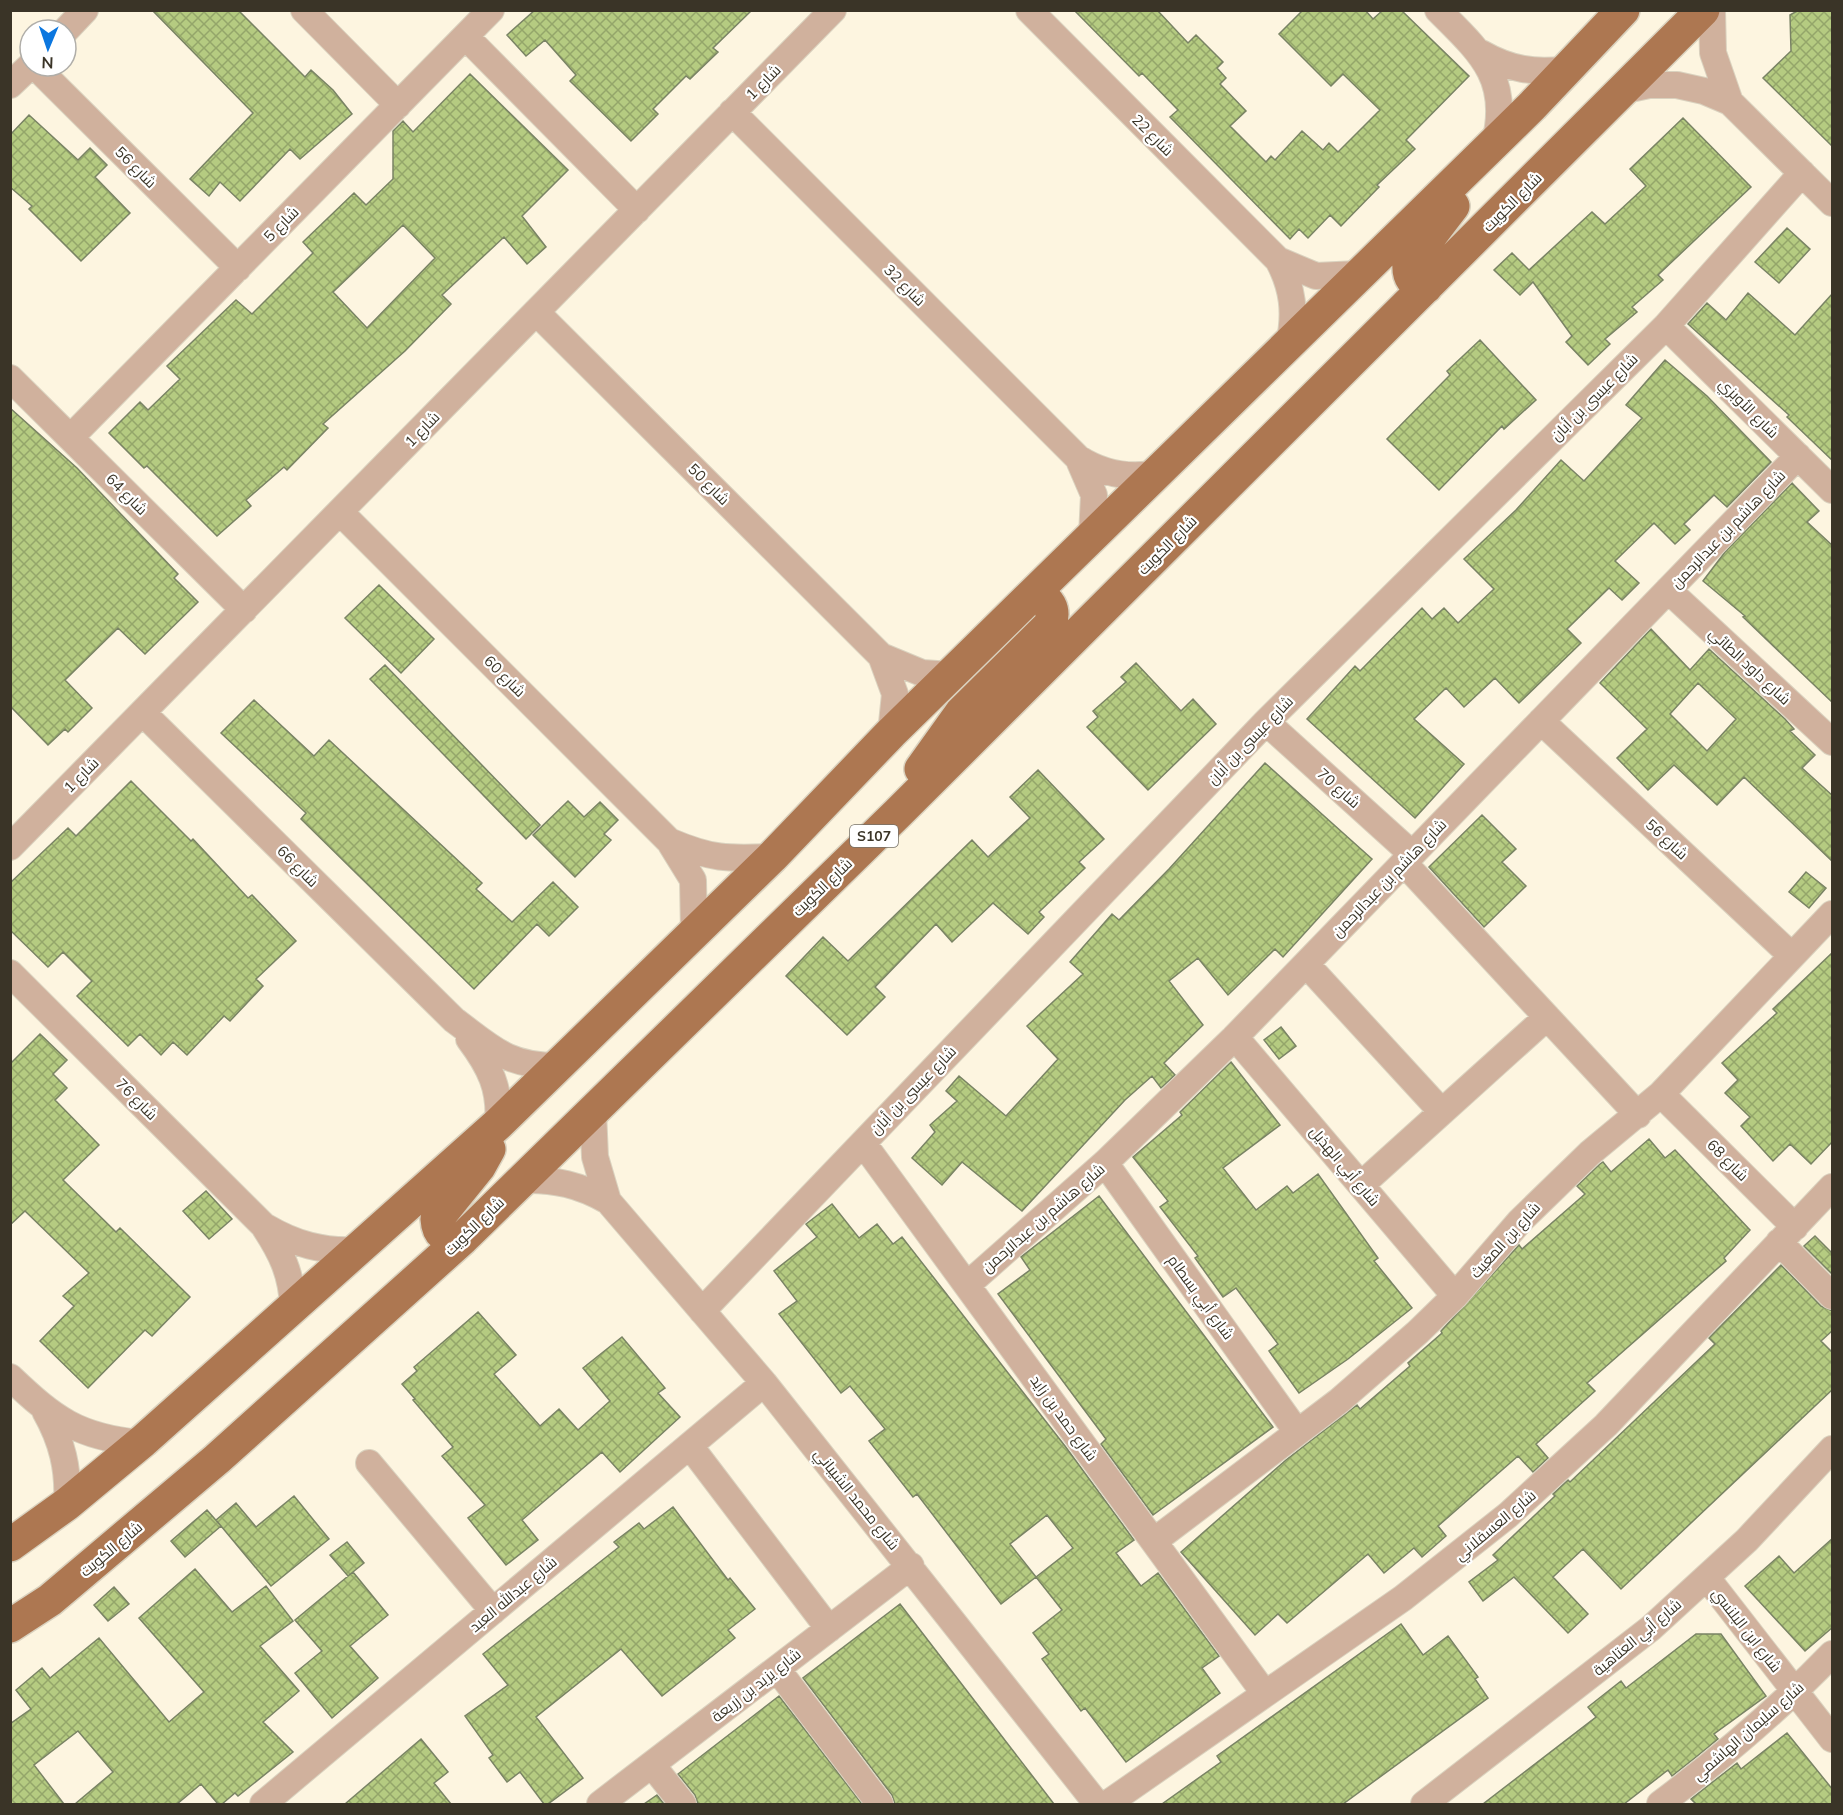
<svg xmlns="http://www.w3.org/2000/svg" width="1843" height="1815" font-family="Mulish,Cairo,sans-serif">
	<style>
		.building { fill: url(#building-cross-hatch); stroke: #798364; stroke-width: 1.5; fill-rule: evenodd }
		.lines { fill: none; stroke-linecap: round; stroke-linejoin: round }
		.street-casing { stroke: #dad2bf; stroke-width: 28 }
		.primary-casing { stroke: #dad2bf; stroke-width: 36 }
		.street { stroke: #d0b19d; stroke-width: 26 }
		.primary { stroke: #ad7751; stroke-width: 33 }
		.labels { text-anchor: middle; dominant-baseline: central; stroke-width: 4.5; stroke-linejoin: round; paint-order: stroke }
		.shield { fill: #fff; stroke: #757168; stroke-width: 1.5 }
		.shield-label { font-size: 14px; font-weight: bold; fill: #3a3427 }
		.street-label { font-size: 15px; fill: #3a3427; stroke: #fff }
	</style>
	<defs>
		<pattern id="building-cross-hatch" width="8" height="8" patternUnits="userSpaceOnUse" patternTransform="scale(1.5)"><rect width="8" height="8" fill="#b5cb81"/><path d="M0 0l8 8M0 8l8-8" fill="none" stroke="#94a66a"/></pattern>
	</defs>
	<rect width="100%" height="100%" fill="#fdf5e0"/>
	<path class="building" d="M152 10H238L305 77 311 70 333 90 352 114 300 159 290 149 240 201 220 182 209 196 190 179 253 113Z
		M535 10H752L713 48 718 52 690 79 686 76 653 109 658 114 631 141 570 81 576 75 545 40 526 56 507 35Z
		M1074 10H1157L1188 43 1196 35 1223 62 1217 68 1226 78 1220 84 1246 111 1230 126 1266 162 1271 156 1275 160 1302 131 1323 150 1329 143 1338 152 1380 110 1343 74 1331 86 1279 34 1303 10H1365L1373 19 1383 10H1401L1469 76 1406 140 1415 149 1377 185 1379 187 1341 226 1330 215 1308 238 1299 229 1290 239 1170 117 1178 110 1142 73 1139 76Z
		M1799 10H1833V147L1763 78 1791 51 1790 15Z
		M470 74 568 170 522 216 546 247 527 264 504 237 442 295 451 304 405 351 323 424 328 428 287 470 284 467 246 500 251 506 217 536 147 466 144 468 109 433 140 402 148 410 180 379 167 366 236 300 252 314 313 253 303 242 354 193 366 205 393 179V131L403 121 413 132ZM403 225 435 258 367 328 333 292Z
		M29 115 78 160 90 148 107 165 95 177 130 213 81 261 29 209 32 206 10 187V135Z
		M1683 118 1751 187 1658 275 1663 280 1632 307 1637 312 1605 339 1610 344 1588 365 1566 342 1572 336 1533 282 1520 295 1494 270 1512 253 1529 270 1592 212 1605 224 1646 186 1630 169Z
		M1787 228 1810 249 1779 283 1755 262Z
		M1748 293 1795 335 1833 293V461L1787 417 1789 415 1688 324 1707 303 1726 320Z
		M1480 340 1536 400 1504 429 1502 426 1439 490 1387 439 1450 375 1447 371Z
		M1665 360 1707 396 1771 462 1727 507 1714 495 1684 524 1690 530 1675 544 1654 523 1615 561 1639 583 1622 600 1609 588 1567 629 1581 643 1519 703 1495 678 1464 707 1446 688 1414 719 1464 764 1415 818 1307 719 1355 666 1360 671 1422 608 1432 619 1444 608 1458 623 1494 589 1464 559 1516 510 1561 460 1584 481 1642 418 1626 405Z
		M10 408 77 468 178 574 174 578 198 602 145 654 118 628 65 680 92 708 68 732 65 729 48 745 10 706Z
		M1792 483 1819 511 1807 522 1833 546V703L1743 617 1745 616 1703 581 1725 552Z
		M379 585 434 639 401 673 345 618Z
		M1651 629 1690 670 1709 649 1785 719 1794 729 1790 731 1815 755 1802 768 1833 796V862L1744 777 1717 805 1674 765 1648 790 1617 758 1647 729 1600 683ZM1698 683 1736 719 1707 751 1670 714Z
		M1136 663 1181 711 1193 699 1216 724 1148 790 1087 727 1098 717 1093 711 1126 682 1121 677Z
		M385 665 540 825 526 839 370 679Z
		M254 700 314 756 329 740 482 883 476 889 512 922 553 882 578 907 549 936 537 924 474 989 301 819 306 813 221 733Z
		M1265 763 1372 859 1283 957 1275 949 1228 995 1198 958 1169 981 1203 1025 1164 1063 1175 1075 1161 1088 1152 1076 1125 1100 1022 1211 962 1162 942 1185 912 1158 935 1132 930 1125 957 1101 946 1091 959 1076 1006 1116 1058 1059 1027 1026 1083 974 1070 962 1112 914 1119 920 1169 869Z
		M1038 770 1104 839 1079 862 1085 868 1039 912 1044 917 1028 934 993 903 952 942 936 924 875 987 885 997 847 1035 786 976 823 937 848 961 972 840 988 857 1030 818 1010 797Z
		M131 781 191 841 193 839 248 898 252 895 296 941 256 979 263 986 230 1021 224 1016 187 1055 173 1042 161 1055 140 1034 128 1046 77 996 92 981 63 952 48 967 10 930V883L68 828 76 836Z
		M568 801 584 817 600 802 618 820 604 834 611 840 575 877 533 835Z
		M1482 815 1516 849 1502 862 1526 886 1484 927 1429 867Z
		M1806 872 1826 888 1809 908 1789 892Z
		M1833 952V1141L1811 1164 1790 1144 1773 1161 1741 1126 1750 1117 1725 1093 1738 1080 1722 1063 1777 1013 1773 1009Z
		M1281 1027 1296 1046 1279 1059 1264 1040Z
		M40 1034 67 1060 53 1074 67 1088 55 1100 99 1145 63 1180 116 1232 120 1228 190 1297 152 1336 145 1330 88 1388 40 1341 74 1306 63 1296 89 1273 25 1211 10 1225V1064Z
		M1231 1062 1280 1125 1223 1168 1256 1210 1287 1186 1293 1193 1318 1174 1378 1258 1374 1261 1412 1308 1348 1359 1299 1393 1269 1351 1278 1344 1236 1288 1223 1297 1195 1258 1198 1256 1160 1207 1168 1201 1133 1157 1182 1115 1180 1112Z
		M1649 1139 1665 1158 1675 1150 1750 1230 1724 1258 1726 1261 1587 1383 1595 1391 1536 1444 1548 1458 1533 1472 1518 1456 1438 1526 1446 1536 1422 1557 1414 1548 1384 1573 1368 1554 1287 1623 1278 1614 1255 1635 1181 1552 1286 1460 1357 1405 1360 1409 1410 1366 1408 1363 1442 1333 1441 1331 1519 1245 1522 1249 1585 1194 1577 1186 1600 1164 1603 1162 1611 1172Z
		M206 1191 232 1219 209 1239 183 1211Z
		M1099 1196 1273 1427 1153 1515 1101 1444 1106 1439 998 1294 1030 1270 1021 1257Z
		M832 1204 859 1238 877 1224 893 1244 902 1237 1065 1446 1134 1540 1116 1553 1141 1586 1158 1573 1219 1656 1202 1668 1220 1693 1126 1762 1085 1708 1081 1711 1042 1659 1049 1654 1033 1633 1062 1610 1036 1577 1001 1604 917 1494 913 1497 869 1441 885 1429 850 1386 841 1393 779 1314 797 1301 774 1271 817 1237 806 1224ZM1047 1515 1073 1548 1036 1577 1010 1544Z
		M1815 1236 1833 1254V1275L1804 1246Z
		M1781 1265 1821 1306 1833 1311V1330L1821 1341 1833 1353V1389L1621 1589 1583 1549 1553 1577 1588 1614 1568 1633 1514 1577 1483 1601 1469 1582 1498 1560 1493 1555 1555 1496 1553 1494 1568 1480 1570 1482 1715 1344 1709 1338Z
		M478 1312 516 1355 494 1374 540 1426 559 1409 578 1430 610 1401 583 1368 622 1337 665 1388 658 1393 680 1417 620 1472 602 1452 522 1520 538 1540 506 1565 468 1518 485 1505 442 1456 453 1447 413 1400 415 1399 402 1384 417 1371 414 1367Z
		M294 1496 329 1539 271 1586 216 1520 236 1503 256 1527Z
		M673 1507 728 1580 730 1578 755 1609 728 1630 735 1638 662 1696 621 1649 536 1717 583 1778 548 1804H544L520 1772 507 1782 489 1758 493 1755 465 1716 508 1685 483 1654 619 1547 614 1542 639 1523 644 1529Z
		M207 1510 221 1526 185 1557 171 1541Z
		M1833 1538V1627L1805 1651 1745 1586 1779 1556 1794 1573Z
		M347 1542 364 1563 348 1576 330 1555Z
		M195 1569 232 1612 266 1586 293 1621 260 1646 299 1691 263 1722 293 1752 238 1796 235 1793 222 1804H218L201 1784 177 1804H75L113 1772 78 1731 34 1765 64 1804H10V1724L31 1709 16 1690 42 1668 50 1678 99 1638 169 1722 204 1692 139 1618Z
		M353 1572 388 1615 350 1646 378 1678 332 1718 295 1673 322 1651 295 1620Z
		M114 1587 129 1604 108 1621 94 1605Z
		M900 1604 947 1665 1054 1804H895L892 1795 803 1678Z
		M1401 1624 1423 1655 1448 1636 1478 1677 1475 1679 1488 1698 1343 1804H1162L1221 1762 1217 1756Z
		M1696 1634H1721L1766 1696 1714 1734 1718 1739 1696 1757 1672 1776 1668 1770 1624 1804H1483L1596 1717 1588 1707 1621 1681 1626 1688Z
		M779 1696 862 1804H698L695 1795 678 1774Z
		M1787 1733 1833 1790V1804H1696L1691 1799 1737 1763 1741 1769Z
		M421 1739 448 1772 434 1783 451 1804H345Z
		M657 1795 664 1804H644Z"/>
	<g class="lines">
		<defs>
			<path id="street" d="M304 10 398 105
				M1029 10 1278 260 1316 276 1358 274
				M1438 10C1480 52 1511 78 1495 142
				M1712 10 1713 53 1730 102
				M66 30 85 10
				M466 37 637 210
				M1481 53C1509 69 1535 74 1567 69
				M35 66 238 268
				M10 85 30 66
				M1621 91 1649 85H1677L1704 91 1730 102 1832 203
				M732 112 1078 458C1103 474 1129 479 1158 473
				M1278 260C1293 288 1296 313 1289 344
				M536 312 881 656 922 673 951 675
				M1666 326 1832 490
				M10 378 244 610
				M71 437 491 10
				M1078 458 1094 495 1092 536
				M340 512 669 841 693 880 694 933
				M1668 590 1832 742
				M881 656 895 694 891 733
				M143 713 454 1020C492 1048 507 1066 557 1066
				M1541 721 1792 956
				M1266 722 1412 854
				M669 841C711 859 727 859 772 857
				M10 847 833 10
				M1404 863 1638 1115
				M1306 964 1442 1112
				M10 973 263 1225C281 1252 292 1274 293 1307
				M1235 1037 1455 1296
				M469 1039C490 1067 501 1089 498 1124
				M1661 1094 1795 1227
				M593 1111 595 1157 608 1201
				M863 1143 1265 1694
				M1105 1163 1297 1432
				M522 1180C555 1179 580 1185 608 1201L764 1383 1097 1804
				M1361 1185 1547 1017
				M266 1227C295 1244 323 1252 357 1250
				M1779 1242 1832 1296
				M967 1285 1105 1163 1235 1037 1798 456
				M702 1311 1266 722 1666 326 1802 173
				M10 1377C54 1419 78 1437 140 1443
				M45 1411C62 1441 69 1469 67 1504
				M690 1446 829 1629
				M369 1463 493 1611
				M1154 1541 1339 1401 1418 1332 1455 1296 1520 1221 1590 1153 1661 1094 1832 914
				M1707 1578 1832 1739
				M777 1669 880 1804
				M652 1765 683 1804
				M263 1804 764 1383
				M600 1804 911 1566
				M1107 1804 1403 1598 1508 1515 1606 1425 1832 1187
				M1424 1804 1651 1628 1747 1540 1832 1449
				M1660 1804C1721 1758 1779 1709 1832 1654"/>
			<path id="primary" d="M1426 287C1413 284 1408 277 1409 264L1453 206
				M921 769 961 713 1050 625C1056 608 1048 601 1036 591
				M462 1239C447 1239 438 1236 437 1219L479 1167 489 1149
				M10 1545 67 1504 143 1441 498 1124 772 857 891 733 1036 591 1532 106 1623 10
				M10 1626 50 1600 217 1459 462 1239 898 813 1703 10"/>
		</defs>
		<use href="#street" class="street-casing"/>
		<use href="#primary" class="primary-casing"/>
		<use href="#street" class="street"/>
		<use href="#primary" class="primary"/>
	</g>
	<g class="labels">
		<rect class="shield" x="850" y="825" width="48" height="22" rx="4.5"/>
		<g class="shield-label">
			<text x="874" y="836">S107</text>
		</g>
		<g class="street-label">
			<text transform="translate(763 82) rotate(-45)">شارع 1</text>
			<text transform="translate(1153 135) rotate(45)">شارع 22</text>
			<text transform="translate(136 167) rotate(45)">شارع 56</text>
			<text transform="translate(1512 202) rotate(-45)">شارع الكويت</text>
			<text transform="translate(281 224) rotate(-45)">شارع 5</text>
			<text transform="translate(905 285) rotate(45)">شارع 32</text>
			<text transform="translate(1594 397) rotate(-45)">شارع عيسى بن أبان</text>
			<text transform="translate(1749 408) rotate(45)">شارع الأوبزي</text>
			<text transform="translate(422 429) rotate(-46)">شارع 1</text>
			<text transform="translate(709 484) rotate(45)">شارع 50</text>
			<text transform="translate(127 494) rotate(45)">شارع 64</text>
			<text transform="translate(1728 529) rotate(-46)">شارع هاشم بن عبدالرحمن</text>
			<text transform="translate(1167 545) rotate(-45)">شارع الكويت</text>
			<text transform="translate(1750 666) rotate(43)">شارع داود الطائي</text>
			<text transform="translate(505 676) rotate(45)">شارع 60</text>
			<text transform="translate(1250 740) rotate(-46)">شارع عيسى بن أبان</text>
			<text transform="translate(81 775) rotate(-45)">شارع 1</text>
			<text transform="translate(1339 788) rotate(42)">شارع 70</text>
			<text transform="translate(1667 839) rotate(43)">شارع 56</text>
			<text transform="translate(298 866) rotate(45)">شارع 66</text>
			<text transform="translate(1389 878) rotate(-46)">شارع هاشم بن عبدالرحمن</text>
			<text transform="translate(822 887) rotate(-44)">شارع الكويت</text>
			<text transform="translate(913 1090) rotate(-46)">شارع عيسى بن أبان</text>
			<text transform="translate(137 1099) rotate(45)">شارع 76</text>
			<text transform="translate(1728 1160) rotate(45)">شارع 68</text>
			<text transform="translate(1345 1166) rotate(50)">شارع أبي الهذيل</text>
			<text transform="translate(1043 1218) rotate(-41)">شارع هاشم بن عبدالرحمن</text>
			<text transform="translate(474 1226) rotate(-44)">شارع الكويت</text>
			<text transform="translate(1505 1240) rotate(-48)">شارع بن المغيث</text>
			<text transform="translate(1201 1297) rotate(54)">شارع أبي بسطام</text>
			<text transform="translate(1064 1418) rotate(54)">شارع حمد بن زايد</text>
			<text transform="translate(857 1499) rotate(51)">شارع محمد الشيباني</text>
			<text transform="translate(1495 1525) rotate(-40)">شارع العسقلاني</text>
			<text transform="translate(111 1549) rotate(-40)">شارع الكويت</text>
			<text transform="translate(513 1594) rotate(-40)">شارع عبدالله العبد</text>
			<text transform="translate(1747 1630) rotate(52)">شارع ابن البلنسي</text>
			<text transform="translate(1637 1637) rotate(-40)">شارع أبي العتاهية</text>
			<text transform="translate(756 1685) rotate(-38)">شارع يزيد بن زريعة</text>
			<text transform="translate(1748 1731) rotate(-41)">شارع سليمان الهاشمي</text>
		</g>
	</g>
	<rect width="1843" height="1815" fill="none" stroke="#3a3427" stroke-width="24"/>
	<g transform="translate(48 48) rotate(182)"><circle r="28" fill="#ffffff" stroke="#b0aea9" stroke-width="1.5"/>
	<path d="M0-4.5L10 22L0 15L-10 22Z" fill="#0c77df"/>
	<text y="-9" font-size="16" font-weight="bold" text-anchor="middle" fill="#3a3427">N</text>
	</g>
</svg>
